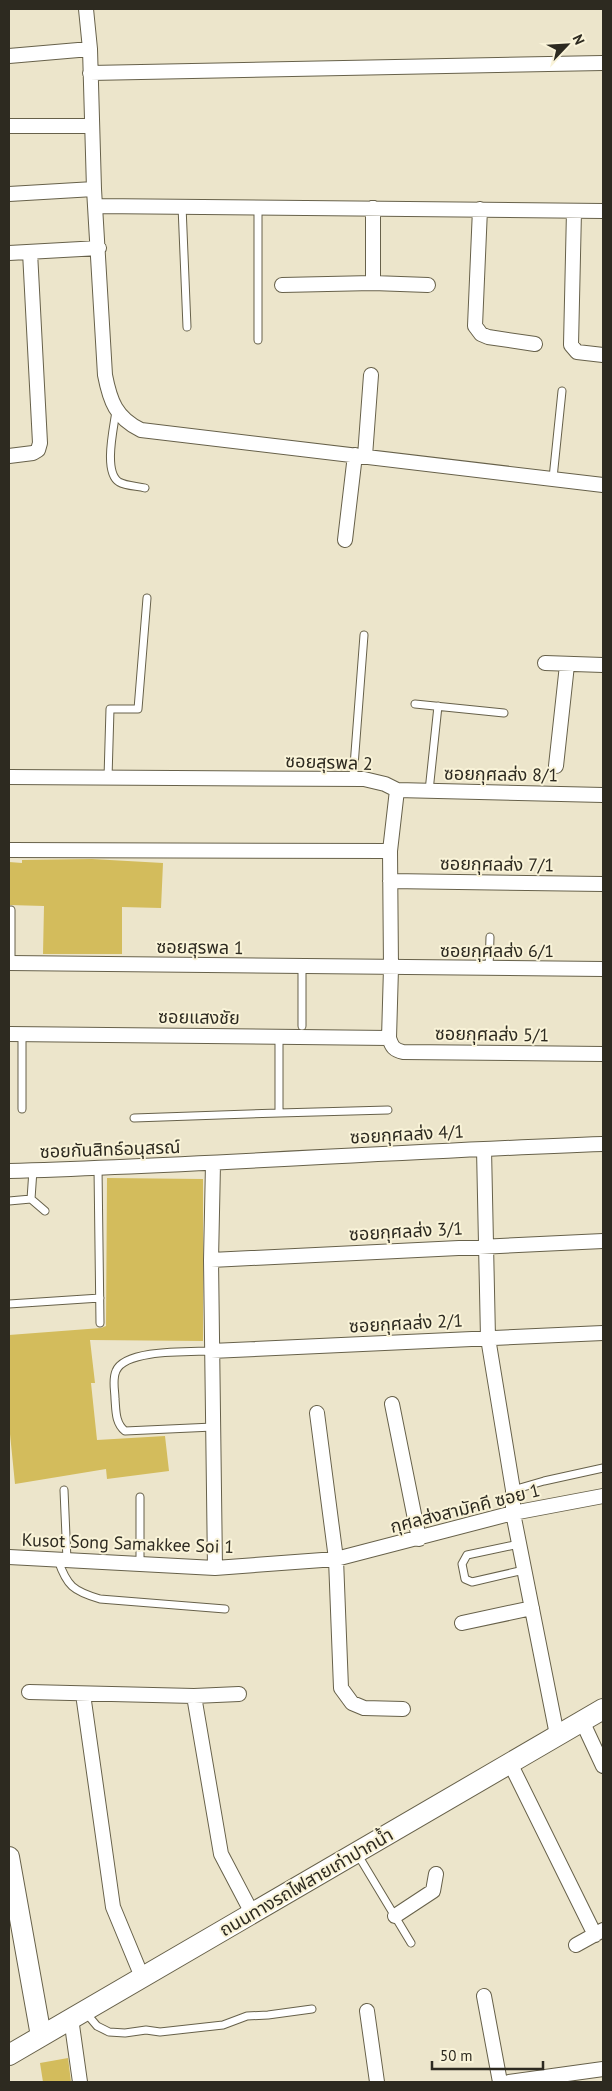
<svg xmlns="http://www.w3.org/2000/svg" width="612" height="2091" font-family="'PT Sans','Noto Sans Thai',sans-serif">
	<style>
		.building { fill: #d3bc5c }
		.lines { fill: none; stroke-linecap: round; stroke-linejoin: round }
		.lane-casing { stroke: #67614a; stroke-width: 9 }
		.street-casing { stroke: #67614a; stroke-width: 16 }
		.secondary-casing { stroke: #67614a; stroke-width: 22 }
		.lane { stroke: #fff; stroke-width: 7 }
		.street { stroke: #fff; stroke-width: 14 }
		.secondary { stroke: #fff; stroke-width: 20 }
		.labels { text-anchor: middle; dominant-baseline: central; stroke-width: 4; stroke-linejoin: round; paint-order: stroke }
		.street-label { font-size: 18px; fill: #2d2a20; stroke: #f9f3d8 }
	</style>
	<rect width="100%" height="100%" fill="#ece5cb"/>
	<path class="building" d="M92 859 163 863 161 908 122 907V954H43L44 906 9 905V862L22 863V860Z
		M107 1178 203 1179V1341L90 1340 95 1383H91L97 1440 165 1436 169 1471 107 1479 106 1469 15 1484 9 1424V1335L101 1328 106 1326Z
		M68 2058 71 2082H43L40 2063Z"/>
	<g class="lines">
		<defs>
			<path id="lane" d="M182 206 187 327
				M258 207V340
				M116 411C114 427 103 472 119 482 126 486 137 486 145 488
				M553 478 562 391
				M415 704 504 713
				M108 778 110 709H138L147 598
				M353 779 364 635
				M429 791 438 706
				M11 910V963
				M489 968 490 937
				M302 1026V967
				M22 1109V1034
				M279 1113 388 1110
				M134 1118 279 1113V1037
				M98 1168 100 1323
				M33 1170 31 1199 45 1211
				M9 1201 31 1199
				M9 1304 100 1298
				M211 1351C190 1352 125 1349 116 1371 112 1380 115 1390 115 1399 116 1410 115 1423 125 1431L213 1427
				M64 1490 67 1560
				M513 1490 544 1481 603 1468
				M519 1544 467 1555 462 1564 465 1579 472 1582 524 1570
				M58 1560C67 1586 73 1591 100 1599L225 1609
				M140 1564V1497
				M358 1855 411 1943
				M86 2013 97 2026 109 2032 125 2033 146 2030 160 2032 223 2025 247 2016 268 2015 312 2009"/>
			<path id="street" d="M86 9 90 49 94 189 105 375C110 401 116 418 141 430L603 485
				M9 56 90 49
				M90 73 603 63
				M9 126H91
				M9 194 94 189
				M96 206 603 211
				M373 208V283
				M480 209 475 326 481 334 488 337 535 344
				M574 211 571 345 577 352 603 355
				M9 253 99 248
				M282 285 373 283 428 285
				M9 456 33 453 38 450 40 443 30 252
				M365 456 371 375
				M345 540 355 455
				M545 663 603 665
				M556 766 567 665
				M9 777 364 779 385 784 397 790 390 851 391 968 389 1038C392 1047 394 1050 403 1052L603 1054
				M397 790 603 795
				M9 850 390 851
				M390 881 603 884
				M9 963 603 969
				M9 1034 389 1038
				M484 1149 488 1338 513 1490V1513L557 1735
				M213 1164 211 1260 215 1568
				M9 1171C207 1165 405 1151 603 1144
				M211 1260 603 1241
				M211 1351 603 1333
				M392 1404 419 1539
				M317 1413 336 1559 341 1688 352 1703 364 1708 403 1709
				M9 1557 215 1568 336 1559 513 1513 603 1496
				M462 1623 532 1608
				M29 1692 194 1696 239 1694
				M83 1694 113 1907 142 1977
				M194 1696 221 1854 252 1913
				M582 1721 603 1766
				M510 1763 595 1935
				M395 1916 433 1891 436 1874
				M576 1945 603 1930
				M484 1996 500 2082
				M367 2011 377 2082
				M71 2018 80 2082
				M509 2082 603 2069"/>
			<path id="secondary" d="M9 1857 41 2036
				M9 2055 603 1709"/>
		</defs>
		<use href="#lane" class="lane-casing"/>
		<use href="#street" class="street-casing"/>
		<use href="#secondary" class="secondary-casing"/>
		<use href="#lane" class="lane"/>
		<use href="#street" class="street"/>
		<use href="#secondary" class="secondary"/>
	</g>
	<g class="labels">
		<g class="street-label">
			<text transform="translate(329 762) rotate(2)">ซอยสุรพล 2</text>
			<text transform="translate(501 774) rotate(1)">ซอยกุศลส่ง 8/1</text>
			<text transform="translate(497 864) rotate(1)">ซอยกุศลส่ง 7/1</text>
			<text transform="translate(200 947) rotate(1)">ซอยสุรพล 1</text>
			<text x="497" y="950">ซอยกุศลส่ง 6/1</text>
			<text transform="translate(199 1017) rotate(1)">ซอยแสงชัย</text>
			<text transform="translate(492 1034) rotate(1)">ซอยกุศลส่ง 5/1</text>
			<text transform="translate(407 1134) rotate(-3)">ซอยกุศลส่ง 4/1</text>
			<text transform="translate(110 1149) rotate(-2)">ซอยกันสิทธ์อนุสรณ์</text>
			<text transform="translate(406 1231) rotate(-3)">ซอยกุศลส่ง 3/1</text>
			<text transform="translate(406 1323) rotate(-3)">ซอยกุศลส่ง 2/1</text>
			<text transform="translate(465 1508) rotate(-14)">กุศลส่งสามัคคี ซอย 1</text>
			<text transform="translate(128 1543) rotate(2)">Kusot Song Samakkee Soi 1</text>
			<text transform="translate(306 1882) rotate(-30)">ถนนทางรถไฟสายเก่าปากน้ำ</text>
		</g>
	</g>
	<rect width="612" height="2091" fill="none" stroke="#2d2a20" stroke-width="20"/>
	<g transform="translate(567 45) rotate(65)" stroke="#f9f3d8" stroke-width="4" paint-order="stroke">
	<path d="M0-4L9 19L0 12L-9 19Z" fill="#2d2a20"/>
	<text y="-8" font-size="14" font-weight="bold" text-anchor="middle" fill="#2d2a20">N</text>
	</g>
	<path d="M432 2061v8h111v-8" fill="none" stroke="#2d2a20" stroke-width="2.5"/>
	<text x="440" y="2061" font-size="15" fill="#2d2a20" stroke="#f9f3d8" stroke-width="4" paint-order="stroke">50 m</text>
</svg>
